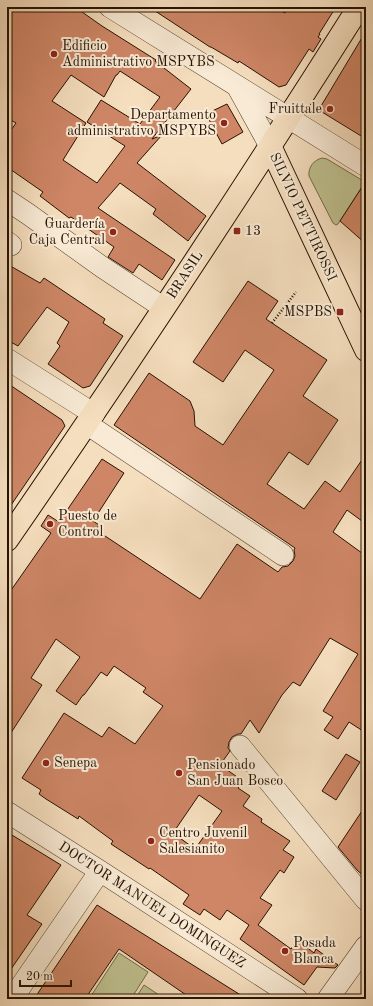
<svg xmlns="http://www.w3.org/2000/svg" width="373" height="1006" font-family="'Old Standard TT',serif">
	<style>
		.green { fill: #bfc08f; stroke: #736948 }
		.building { fill: #ce8666; stroke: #271200; fill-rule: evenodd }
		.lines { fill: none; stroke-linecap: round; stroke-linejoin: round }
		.minor-casing { stroke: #5a4530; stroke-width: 22 }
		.major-casing { stroke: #271200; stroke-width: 24 }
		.path { stroke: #271200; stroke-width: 2.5; stroke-dasharray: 1 2; stroke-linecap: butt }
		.minor { stroke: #f8ead5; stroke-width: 21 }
		.major { stroke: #f5debe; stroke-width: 22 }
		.poi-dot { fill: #8f2418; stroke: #f8ead5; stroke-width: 1.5 }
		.labels { text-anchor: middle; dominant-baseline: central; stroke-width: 4; stroke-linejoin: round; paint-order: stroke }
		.poi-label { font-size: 14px; fill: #271200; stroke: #f8ead5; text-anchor: start }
		.street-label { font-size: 14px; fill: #271200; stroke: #f8ead5 }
	</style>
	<rect width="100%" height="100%" fill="#f5debe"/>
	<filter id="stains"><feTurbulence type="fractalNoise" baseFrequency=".005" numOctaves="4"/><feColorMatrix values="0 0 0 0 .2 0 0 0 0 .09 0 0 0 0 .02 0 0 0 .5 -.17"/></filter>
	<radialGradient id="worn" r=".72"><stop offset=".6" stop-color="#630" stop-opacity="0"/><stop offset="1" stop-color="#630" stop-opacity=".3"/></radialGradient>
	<path class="green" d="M322 158 327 159 365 182 338 224 336 225 333 223 309 176C308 167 314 160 322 158Z
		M119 953 148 972 131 999H89Z
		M144 985 165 999H135Z"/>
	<path class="building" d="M7 7H75L102 26 156 60 155 61 191 89 152 139 162 135 137 163 206 216 188 241 153 214 156 209 120 183 98 208 175 260 162 280 139 264 133 273 108 257 114 247 71 217 69 218 40 196 43 192 7 167V136L16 123 7 118ZM120 71 160 97 140 124 101 100 87 122 125 146 97 183 63 160 86 123 52 101 71 75 104 97 116 75H117Z
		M149 7H274L285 13 288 7H336L319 34H320L318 37 321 39 313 52 309 49 286 85 279 87 239 61 238 63 211 47H210Z
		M366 31V139L322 112 321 106Z
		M227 104 243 132 222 144 206 114Z
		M366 181V244L340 221Z
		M7 264 40 283 44 278 105 319 103 323 123 336 90 386 83 388 48 364 60 346 57 343 69 322 47 307 18 346 7 340Z
		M248 281 278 301 266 319 327 360 303 396 338 420 308 465 289 452 267 484 304 509 325 481 340 492 366 454V524L347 510 333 532 366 556V733L349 722 338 739 324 730 333 717 323 711 358 654 330 638 300 686 293 682 282 695 259 733 250 720 241 734H238L232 737 229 742 228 748 230 751 220 765 243 781 238 788 250 796 243 806 262 819 261 822 290 841 283 850 294 857 284 873 280 870 260 898 272 905 258 925 291 949 297 940 314 953 316 949 338 965 335 968 317 967 304 985 240 939 249 925 227 910 220 920 204 909 200 915 183 904 189 895 150 868 149 869 111 844 113 841 79 816 78 819 46 799 39 794 41 790 22 778 64 713 102 737 109 727 135 744 163 706 143 692 146 688 114 666 107 676 101 672 84 695H83L76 705 56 691 80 657 56 639 31 678 42 685 7 739V596L51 533 41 526 48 515 59 522 102 459 124 473 93 521 99 525 96 530 200 599 237 544 278 572 282 567 288 566 293 561 295 556 294 550 295 548 114 425 149 373 190 401 194 411 195 426 223 445 274 370 245 350 223 382 193 362ZM199 795 222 811 195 849 173 833Z
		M7 383 62 420 65 426 7 511Z
		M346 754 360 762 336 800 322 791Z
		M366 805V878L357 870 338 847Z
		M7 832 61 865 27 915 42 924 7 975Z
		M97 905 247 999H192L119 949 85 999H34Z"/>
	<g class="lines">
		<defs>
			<path id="minor" d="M110 7 366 166
				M238 88 270 146
				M7 200 28 214 102 267 164 308
				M7 242 11 245
				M7 359 94 414
				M87 424 283 555
				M240 746 366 900
				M7 812 100 871 297 999
				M12 999 100 871
				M328 999 366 946"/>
			<path id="major" d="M270 146 366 350
				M7 540C128 365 245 187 359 7"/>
		</defs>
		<use href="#minor" class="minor-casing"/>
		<use href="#major" class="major-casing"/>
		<path class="path" d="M272 323 296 292"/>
		<use href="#minor" class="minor"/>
		<use href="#major" class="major"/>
	</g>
	<g class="poi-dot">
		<circle cx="54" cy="54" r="4"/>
		<circle cx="330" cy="109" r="4"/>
		<circle cx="224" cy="123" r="4"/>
		<rect x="233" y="227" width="8" height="8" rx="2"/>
		<circle cx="113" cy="232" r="4"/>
		<rect x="336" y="308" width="8" height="8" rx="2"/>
		<circle cx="50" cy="524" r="4"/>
		<circle cx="46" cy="763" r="4"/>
		<circle cx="179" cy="773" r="4"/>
		<circle cx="151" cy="841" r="4"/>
		<circle cx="285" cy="951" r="4"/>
	</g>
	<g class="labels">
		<g class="poi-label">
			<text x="62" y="46">Edificio<tspan x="62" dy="16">Administrativo MSPYBS</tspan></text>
			<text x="322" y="109" text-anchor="end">Fruittale</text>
			<text x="216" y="115" text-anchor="end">Departamento<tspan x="216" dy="16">administrativo MSPYBS</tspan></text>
			<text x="105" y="224" text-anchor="end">Guardería<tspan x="105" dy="16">Caja Central</tspan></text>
			<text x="245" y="231">13</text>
			<text x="332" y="312" text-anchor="end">MSPBS</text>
			<text x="58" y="516">Puesto de<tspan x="58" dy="16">Control</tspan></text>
			<text x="54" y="763">Senepa</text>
			<text x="187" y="765">Pensionado<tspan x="187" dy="16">San Juan Bosco</tspan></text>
			<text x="159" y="833">Centro Juvenil<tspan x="159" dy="16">Salesianito</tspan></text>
			<text x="293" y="943">Posada<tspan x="293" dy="16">Blanca</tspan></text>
		</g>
		<g class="street-label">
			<text transform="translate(303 217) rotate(65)">SILVIO PETTIROSSI</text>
			<text transform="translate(185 275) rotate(-57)">BRASIL</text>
			<text transform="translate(152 905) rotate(33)">DOCTOR MANUEL DOMINGUEZ</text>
		</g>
	</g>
	<rect width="373" height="1006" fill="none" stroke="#f5debe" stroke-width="24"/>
	<rect x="8" y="8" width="357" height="990" fill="none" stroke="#271200" stroke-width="2"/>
	<rect x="12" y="12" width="349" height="982" fill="none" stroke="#271200"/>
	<path d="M20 980v6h51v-6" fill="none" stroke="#271200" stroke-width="2"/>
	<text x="26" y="980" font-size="12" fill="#271200" stroke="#f8ead5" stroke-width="3" paint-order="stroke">20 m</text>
	<rect width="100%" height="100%" filter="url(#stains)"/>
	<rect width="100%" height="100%" fill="url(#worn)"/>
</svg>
